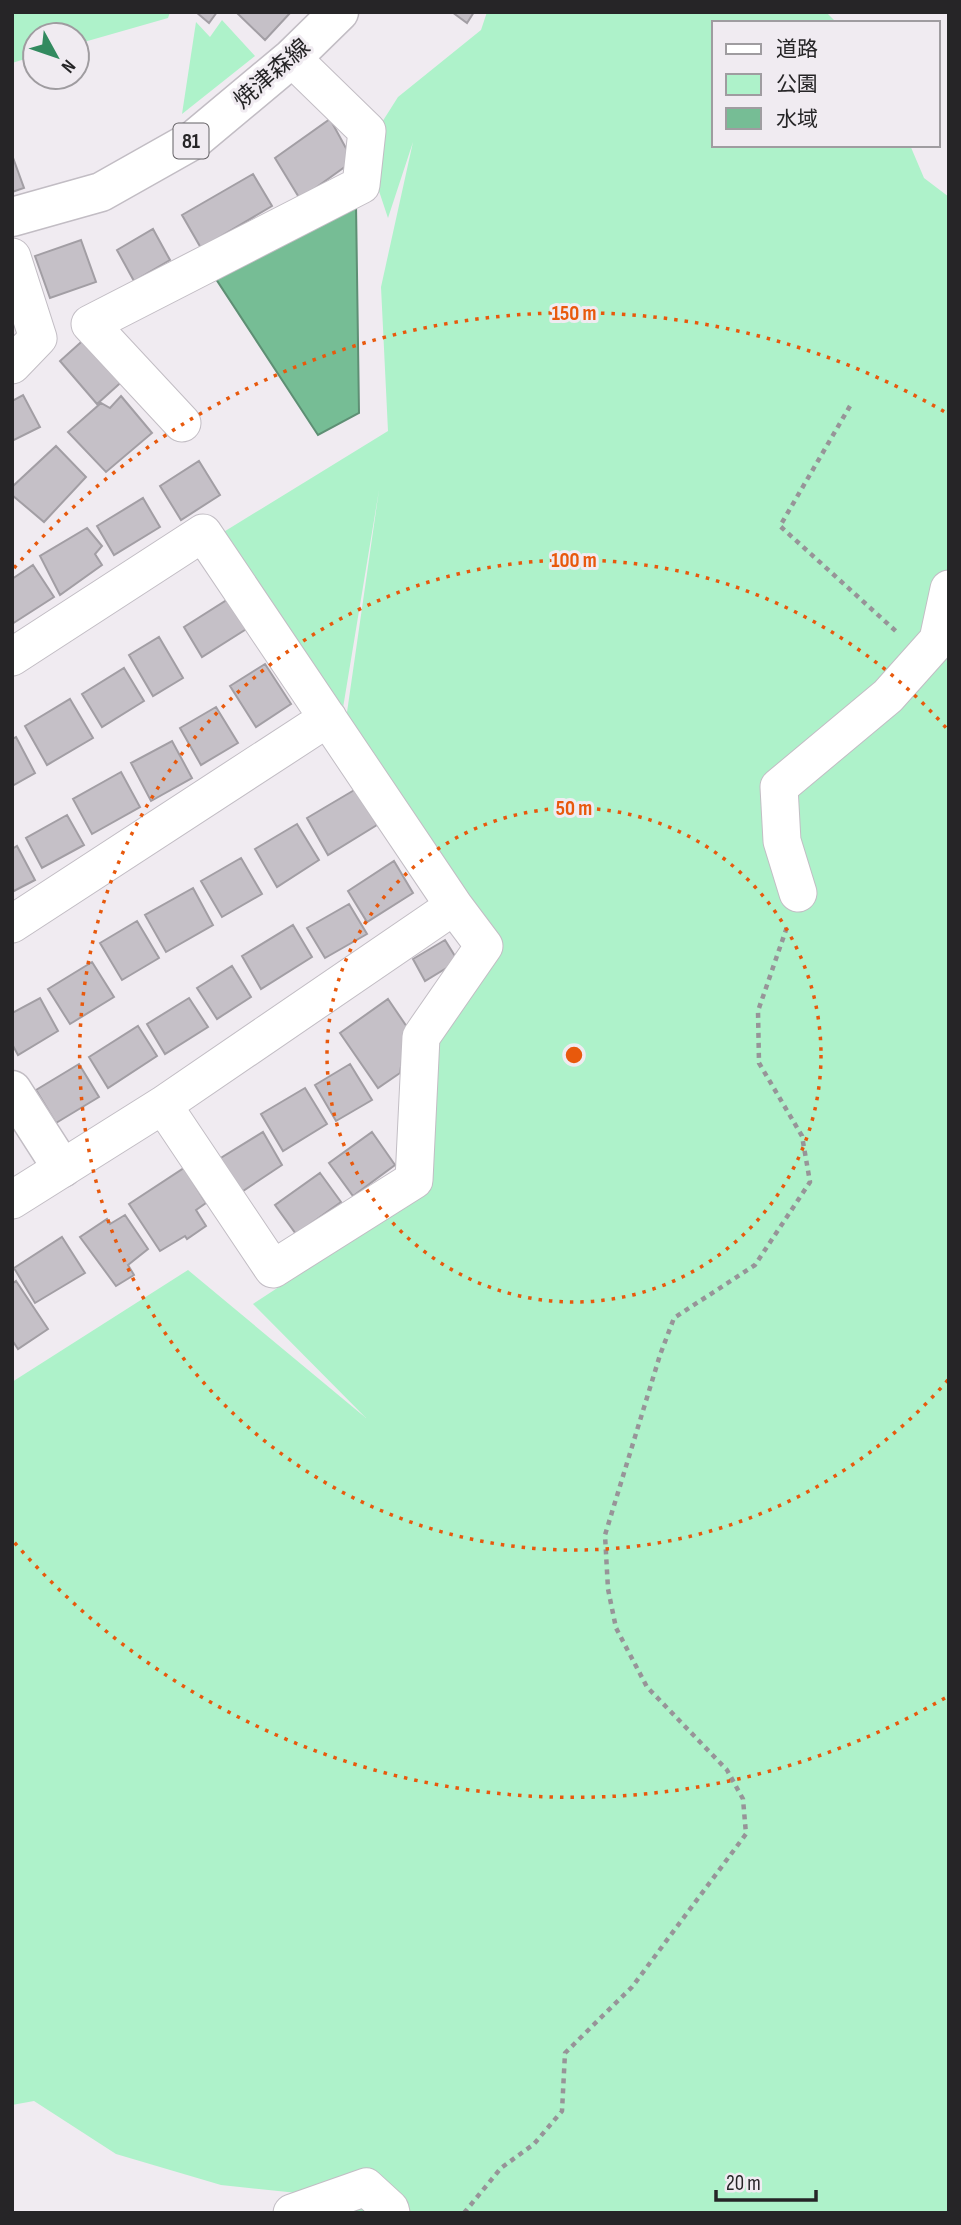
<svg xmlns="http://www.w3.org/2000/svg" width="961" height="2225" font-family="'Sofia Sans Condensed','Noto Sans JP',sans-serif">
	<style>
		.green { fill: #aef2ca }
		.water { fill: #76bd95; stroke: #5e8f74; stroke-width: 2 }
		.building { fill: #c5c0c7; stroke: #a29ea4; stroke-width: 2 }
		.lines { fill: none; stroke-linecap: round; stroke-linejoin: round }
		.minor-casing { stroke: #c2bdc4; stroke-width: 39 }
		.tertiary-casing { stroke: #c2bdc4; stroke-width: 41 }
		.primary-casing { stroke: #c2bdc4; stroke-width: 41 }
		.path { stroke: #979498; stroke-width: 4.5; stroke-dasharray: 5 5; stroke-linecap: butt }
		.minor { stroke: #fff; stroke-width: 37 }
		.tertiary { stroke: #fff; stroke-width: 38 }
		.primary { stroke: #fff; stroke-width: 38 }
		.ring { fill: none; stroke: #e8590c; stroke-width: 3.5; stroke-dasharray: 3.5 7 }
		.labels { text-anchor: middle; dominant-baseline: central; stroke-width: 6; stroke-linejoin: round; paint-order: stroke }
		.shield { fill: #f0ebf1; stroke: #636064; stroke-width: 2 }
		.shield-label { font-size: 21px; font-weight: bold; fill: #262527 }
		.street-label { font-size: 23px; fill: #262527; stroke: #f0ebf1 }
		.centre { fill: #e8590c; stroke: #f0ebf1; stroke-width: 3.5 }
		.ring-label { font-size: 21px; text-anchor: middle; font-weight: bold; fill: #e8590c; stroke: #f0ebf1; stroke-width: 6; stroke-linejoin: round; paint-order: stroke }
	</style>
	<rect width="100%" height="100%" fill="#f0ebf1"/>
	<path class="green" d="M12 12H170L168 18 77 44V35H35V56L12 63Z
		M487 12H826L837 23H714V145H910L924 178 949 197V2213H341L336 2197 221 2185 116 2154 34 2101 12 2105V2013L14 2015 12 2005V1382L188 1270 366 1418 253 1304 430 1188 425 1032 491 951 343 740 379 490 342 714 209 541 388 431 381 287 413 142 388 218 365 149 398 97 481 30Z
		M222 20 255 56 182 114 196 22 210 37Z"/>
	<path class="water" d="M356 204 359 413 318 435 216 279Z"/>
	<path class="building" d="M196 12H217L209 23Z
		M236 12H291L265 40Z
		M452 12H474L467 23Z
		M330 119 353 161 300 199 275 158Z
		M12 155 24 188 12 192Z
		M253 174 272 206 201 248 182 215Z
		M153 229 170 260 134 281 117 250Z
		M81 240 96 282 50 298 35 256Z
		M89 335 127 377 97 404 60 361Z
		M23 395 40 427 12 441V401Z
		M121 396 152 433 106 472 68 432 101 403 110 408Z
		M56 446 86 477 44 522 12 495V487Z
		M199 461 220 495 181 520 160 486Z
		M143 498 160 527 114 555 97 526Z
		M87 528 102 546 95 554 102 565 60 595 40 556Z
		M33 565 54 597 12 624V579Z
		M230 598 248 628 202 657 184 627Z
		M159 637 183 678 153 696 129 655Z
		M265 664 291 704 256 727 230 686Z
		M124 668 144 701 102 727 82 694Z
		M70 699 93 738 47 765 25 726Z
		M216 707 238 743 201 765 180 728Z
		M16 737 35 773 12 786V739Z
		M172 741 192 778 151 801 131 763Z
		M121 772 140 807 92 834 73 799Z
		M356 789 377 825 328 855 307 818Z
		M67 815 84 845 42 868 26 838Z
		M297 824 319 860 277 887 255 849Z
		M17 846 35 880 12 892V849Z
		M241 858 262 894 222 917 201 881Z
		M394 861 413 893 367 922 348 891Z
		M193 888 213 925 166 952 145 915Z
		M349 904 367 934 325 958 307 928Z
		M137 921 159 958 122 980 100 943Z
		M293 925 312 957 261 989 242 956Z
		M445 940 458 961 425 981 413 959Z
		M92 962 114 997 70 1024 48 989Z
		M232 966 251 997 217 1019 197 988Z
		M40 998 58 1031 18 1055 12 1044V1013Z
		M189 998 208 1027 165 1054 147 1024Z
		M388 999 407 1027 400 1073 378 1088 340 1033Z
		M138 1026 157 1056 108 1088 89 1057Z
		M79 1064 99 1097 56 1123 36 1090Z
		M350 1064 372 1100 336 1121 315 1085Z
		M305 1088 327 1124 283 1151 261 1114Z
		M263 1132 282 1165 240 1193 219 1159Z
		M372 1132 395 1165 353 1196 329 1163Z
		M184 1168 206 1203 196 1210 206 1226 187 1239 185 1236 160 1251 129 1204Z
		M320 1173 341 1202 296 1234 275 1205Z
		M125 1215 148 1249 128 1265 134 1275 116 1286 80 1237 107 1219 110 1224Z
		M62 1237 85 1273 35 1303 14 1268Z
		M16 1281 48 1329 18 1349 12 1340V1284Z"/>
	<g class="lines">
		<defs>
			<path id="minor" d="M12 257 38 338 12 365
				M182 423 90 324 361 185 367 131 292 58
				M12 657 203 533 454 906 163 1105 12 1200
				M798 893 782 841 779 787 888 696 938 640 949 589
				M12 924 328 718
				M163 1105 273 1269 414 1180 421 1037 484 946 454 906
				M292 2213 366 2187 390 2209 391 2213"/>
			<path id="tertiary" d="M12 1090 62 1168"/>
			<path id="primary" d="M12 217 101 192 195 139 292 58 339 12"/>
		</defs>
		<use href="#minor" class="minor-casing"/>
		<use href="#tertiary" class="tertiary-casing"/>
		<use href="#primary" class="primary-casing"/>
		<path class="path" d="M850 406 780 526 899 634
			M464 2213 501 2168 534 2144 562 2111 565 2053 632 1987 746 1834 743 1799 727 1770 647 1687 616 1628 608 1589 605 1535 660 1355 674 1318 755 1265 810 1182 802 1136 759 1063 758 1011 788 924"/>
		<use href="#minor" class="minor"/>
		<use href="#tertiary" class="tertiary"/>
		<use href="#primary" class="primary"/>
	</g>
	<g class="ring">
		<circle cx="574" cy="1055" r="247"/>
		<path d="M948 1380A495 495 0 1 1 948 730"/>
		<path d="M945 1698A742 742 0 0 1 14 1542M14 568A742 742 0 0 1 945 412"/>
	</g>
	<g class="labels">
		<rect class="shield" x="173.5" y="123.5" width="35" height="35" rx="5"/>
		<g class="shield-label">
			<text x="191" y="141">81</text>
		</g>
		<g class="street-label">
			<text transform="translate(272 74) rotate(-41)">焼津森線</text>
		</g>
	</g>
	<circle cx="574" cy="1055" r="10" class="centre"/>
	<g class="ring-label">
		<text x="574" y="320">150 m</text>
		<text x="574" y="567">100 m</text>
		<text x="574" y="815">50 m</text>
	</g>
	<rect width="961" height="2225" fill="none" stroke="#262527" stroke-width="28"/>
	<rect x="712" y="21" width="228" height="126" fill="#f0ebf1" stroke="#9f9ca0" stroke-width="2"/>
	<rect x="726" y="44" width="35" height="10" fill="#ffffff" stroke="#9f9ca0" stroke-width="2"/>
	<text x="776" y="56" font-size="21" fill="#262527">道路</text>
	<rect x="726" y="74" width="35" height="21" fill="#aef2ca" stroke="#9f9ca0" stroke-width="2"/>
	<text x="776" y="91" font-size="21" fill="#262527">公園</text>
	<rect x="726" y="108" width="35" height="21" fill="#76bd95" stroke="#9f9ca0" stroke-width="2"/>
	<text x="776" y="126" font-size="21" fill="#262527">水域</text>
	<g transform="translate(56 56) rotate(130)"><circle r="33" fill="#f0ebf1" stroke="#9f9ca0" stroke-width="2"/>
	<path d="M0-5L12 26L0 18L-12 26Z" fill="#328a5f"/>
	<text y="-10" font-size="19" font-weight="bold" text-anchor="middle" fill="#262527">N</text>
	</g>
	<path d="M716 2190v10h100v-10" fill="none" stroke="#262527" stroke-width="3.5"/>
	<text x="726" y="2190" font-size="21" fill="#262527" stroke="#f0ebf1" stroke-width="5" paint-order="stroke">20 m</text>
</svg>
